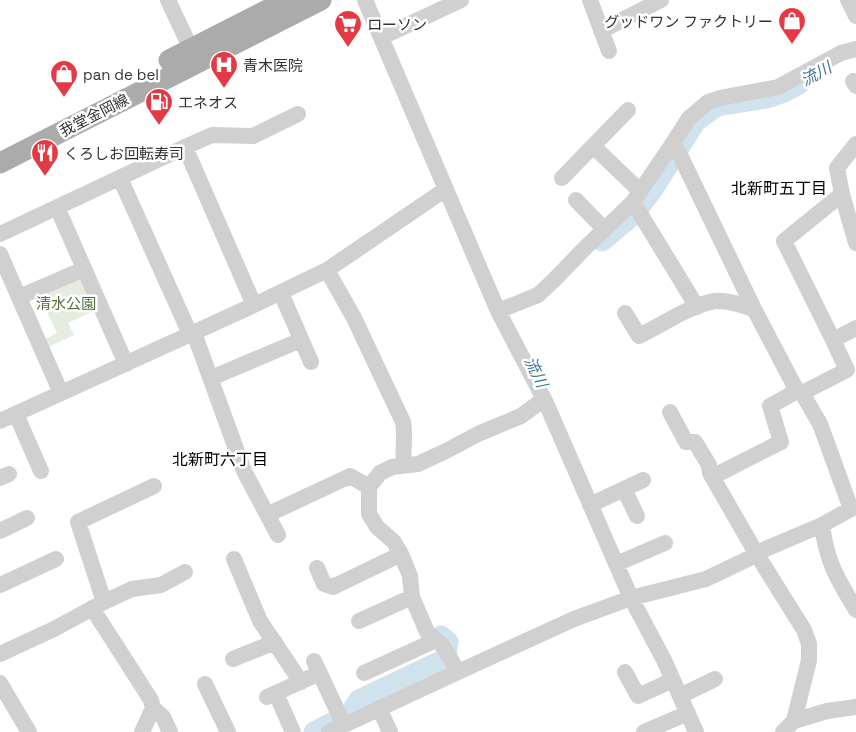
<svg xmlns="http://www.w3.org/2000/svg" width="856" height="732" font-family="'Space Grotesk','Noto Sans JP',sans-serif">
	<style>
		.green { fill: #e6ecdf }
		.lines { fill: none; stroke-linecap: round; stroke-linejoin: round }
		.river { stroke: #cfe2ee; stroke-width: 21 }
		.minor { stroke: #d0d0d0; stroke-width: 16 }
		.major { stroke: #ababab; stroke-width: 21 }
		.labels { text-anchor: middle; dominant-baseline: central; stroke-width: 5; stroke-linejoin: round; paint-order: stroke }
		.poi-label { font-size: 15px; fill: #333; stroke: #fff; text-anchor: start }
		.street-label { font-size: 15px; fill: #333; stroke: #fff }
		.park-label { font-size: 15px; fill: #56703f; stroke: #fff }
		.water-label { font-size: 16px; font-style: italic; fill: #3f7597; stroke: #fff }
		.neighbourhood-label { font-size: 16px; fill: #000; stroke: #fff }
	</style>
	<rect width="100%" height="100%" fill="#fff"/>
	<path class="green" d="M81 278 96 310 68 323 74 335 46 348 43 340 57 333 39 295Z"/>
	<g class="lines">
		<path class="river" d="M602 241 633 215 653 189 696 121 717 106 767 98 784 92 799 84
			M314 732 350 714 359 700 445 659 448 642 441 636"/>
		<path class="minor" d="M168 0 191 49
			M365 0 498 311 538 295 553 281 585 248 633 202 673 143 681 157 754 309 797 391 802 393 820 424 851 509 822 525 756 553 804 630 809 644V660L794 721 783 732
			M590 0 609 51
			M848 0 856 16
			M601 31 661 0
			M382 37 461 0
			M853 81 856 86
			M673 143 689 118 708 102 720 98 778 87 841 53 856 49
			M593 146 640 191
			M185 147 212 135 253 136 298 114
			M120 178 190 334
			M562 178 628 110
			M842 194 837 168 856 144
			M576 200 604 229
			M633 202 697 307
			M57 207 126 364
			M0 234 185 147 254 305
			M0 254 61 393
			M327 270 354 318 403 422C406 437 402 450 404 465
			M281 293 311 362
			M19 297 84 269
			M498 311 546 403 631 598 706 579 756 555
			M625 313 639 336C662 325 690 305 715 301 727 300 742 305 754 309
			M194 333 244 471 278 535
			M833 340 784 241 842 194 856 243
			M211 378 301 340
			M802 393 847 370 833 340 856 328
			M670 412 686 442H695L709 465 710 473 756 553
			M16 414 41 471
			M0 421 254 305 327 270 446 189
			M712 477 781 442 770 406 797 391
			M0 478 9 474
			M624 489 637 516
			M590 505 643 480
			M271 513 350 476 369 487
			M822 525C827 563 837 578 856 610
			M0 531 27 518
			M234 559 260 621 301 682
			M616 564 665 543
			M317 568 324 584 333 587 401 554
			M0 585 56 559
			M104 602 78 522 154 486
			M92 608 151 700 153 708 142 732
			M359 621 412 597
			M0 654 54 629 104 602 132 589 161 585 185 572
			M233 659 275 642
			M314 661 344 725
			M458 672 574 619 631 598 664 660 696 732
			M625 672 638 696 673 680
			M364 673 436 640
			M0 683 29 732
			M205 684 228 732
			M277 696 293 732
			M680 696 715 679
			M267 697 311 677
			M153 708 163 717 170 732
			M379 708 390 732
			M794 721 827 711 856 707
			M329 732 458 672 443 646 427 632 412 597 410 576 401 554 394 542 377 527 369 514V487L380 473 392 467 418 464 446 451 478 434 521 416 544 399
			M644 732 688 713"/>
		<path class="major" d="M169 60 287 0
			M0 163 321 0"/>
	</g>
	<defs>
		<symbol id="shop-pin" viewBox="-11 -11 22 30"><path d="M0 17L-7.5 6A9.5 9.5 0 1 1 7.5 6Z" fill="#e63946" stroke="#fff"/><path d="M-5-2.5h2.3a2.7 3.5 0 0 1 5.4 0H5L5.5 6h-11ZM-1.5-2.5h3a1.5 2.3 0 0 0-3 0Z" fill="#fff"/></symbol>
		<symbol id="supermarket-pin" viewBox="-11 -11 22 30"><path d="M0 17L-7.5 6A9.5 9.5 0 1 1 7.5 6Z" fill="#e63946" stroke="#fff"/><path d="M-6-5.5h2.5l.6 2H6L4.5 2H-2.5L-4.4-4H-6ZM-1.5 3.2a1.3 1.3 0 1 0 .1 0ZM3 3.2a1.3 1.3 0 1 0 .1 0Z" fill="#fff"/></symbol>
		<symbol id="hospital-pin" viewBox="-11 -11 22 30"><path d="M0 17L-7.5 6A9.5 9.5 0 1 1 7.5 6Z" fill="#e63946" stroke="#fff"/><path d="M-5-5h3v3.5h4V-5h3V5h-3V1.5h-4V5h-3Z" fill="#fff"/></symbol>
		<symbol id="fuel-pin" viewBox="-11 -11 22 30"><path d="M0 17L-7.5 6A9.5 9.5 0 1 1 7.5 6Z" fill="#e63946" stroke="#fff"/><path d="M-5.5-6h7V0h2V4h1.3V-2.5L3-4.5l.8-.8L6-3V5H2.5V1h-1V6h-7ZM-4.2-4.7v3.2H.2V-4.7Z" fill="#fff"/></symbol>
		<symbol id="restaurant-pin" viewBox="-11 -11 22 30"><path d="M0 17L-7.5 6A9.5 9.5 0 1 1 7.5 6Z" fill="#e63946" stroke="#fff"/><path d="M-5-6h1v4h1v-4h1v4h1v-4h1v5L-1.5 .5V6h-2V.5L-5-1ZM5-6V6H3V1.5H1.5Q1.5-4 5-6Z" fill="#fff"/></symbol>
	</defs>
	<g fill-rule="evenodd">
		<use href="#shop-pin" x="776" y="5" width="32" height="43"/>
		<use href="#supermarket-pin" x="332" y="8" width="32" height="43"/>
		<use href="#hospital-pin" x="208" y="49" width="32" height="43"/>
		<use href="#shop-pin" x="48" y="58" width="32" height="43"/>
		<use href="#fuel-pin" x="143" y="86" width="32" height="43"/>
		<use href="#restaurant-pin" x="29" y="137" width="32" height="43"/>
	</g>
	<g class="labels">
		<g class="poi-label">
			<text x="773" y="21" text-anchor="end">グッドワン ファクトリー</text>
			<text x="367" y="24">ローソン</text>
			<text x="243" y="65">青木医院</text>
			<text x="83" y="74">pan de bel</text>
			<text x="178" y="102">エネオス</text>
			<text x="64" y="153">くろしお回転寿司</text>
		</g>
		<g class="street-label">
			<text transform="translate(94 115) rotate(-27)">我堂金岡線</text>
		</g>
		<g class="park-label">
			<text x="66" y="303">清水公園</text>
		</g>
		<g class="water-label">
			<text transform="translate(816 74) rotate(-29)">流川</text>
			<text transform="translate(536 372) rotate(64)">流川</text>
		</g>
		<g class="neighbourhood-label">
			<text x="779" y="188">北新町五丁目</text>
			<text x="220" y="459">北新町六丁目</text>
		</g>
	</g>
</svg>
